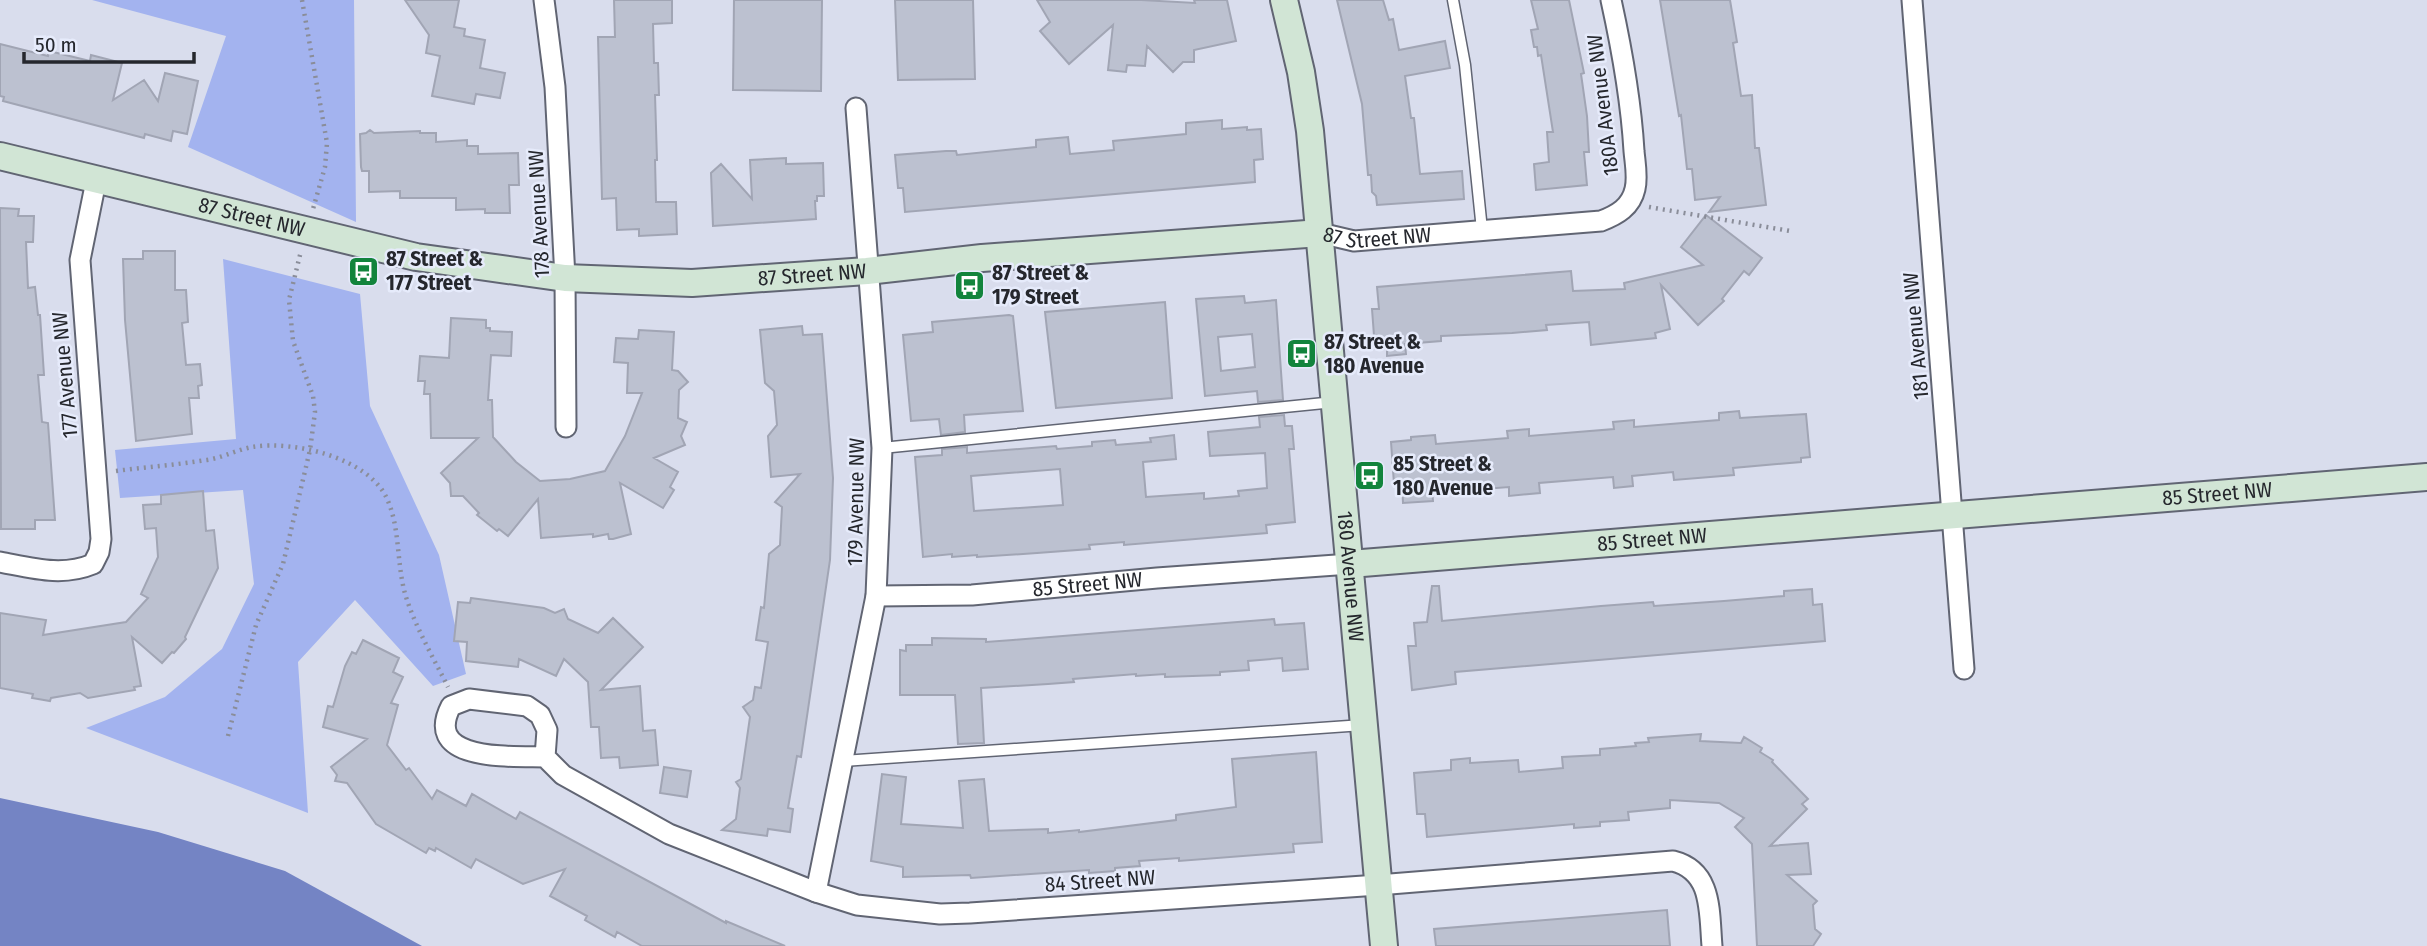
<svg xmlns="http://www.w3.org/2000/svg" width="2427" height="946" font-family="'Fira Sans Condensed',sans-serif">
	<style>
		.green { fill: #a3b3ef }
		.water { fill: #7484c4 }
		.building { fill: #bcc1d0; stroke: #a1a5b4; stroke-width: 2; fill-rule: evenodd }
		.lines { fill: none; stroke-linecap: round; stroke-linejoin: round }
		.lane-casing { stroke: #616573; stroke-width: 13 }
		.street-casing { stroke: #616573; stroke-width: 23 }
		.secondary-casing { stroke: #616573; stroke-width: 30 }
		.path { stroke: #8a8d99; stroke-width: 4.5; stroke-dasharray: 2 5; stroke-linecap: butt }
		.lane { stroke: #fff; stroke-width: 10 }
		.street { stroke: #fff; stroke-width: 19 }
		.secondary { stroke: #d1e5d5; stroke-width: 26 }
		.labels { text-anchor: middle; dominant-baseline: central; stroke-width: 5; stroke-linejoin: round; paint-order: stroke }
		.street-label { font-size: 21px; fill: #25272d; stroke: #e6ebfb }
		.poi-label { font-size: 21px; font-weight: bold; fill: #25272d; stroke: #e6ebfb; text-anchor: start }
	</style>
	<rect width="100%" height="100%" fill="#d9dded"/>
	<path class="green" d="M92 0H354L356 222 188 147 226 36Z
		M223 259 360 294 370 406 439 555 466 674 433 686 355 600 298 662 308 813 86 728 165 697 222 649 254 584 243 490 120 498 115 450 236 439Z"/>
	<path class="water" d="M0 798 158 832 285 871 422 946H0Z"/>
	<path class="building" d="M405 0H459L454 27 465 29 464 36 485 40 480 68 505 73 500 98 476 94 474 104 432 96 440 56 426 53 429 35Z
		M614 0H672V23L653 24 654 63H658L659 95H655L657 160H655L656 202H676L677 234 639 236V229L617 230 616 198 602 199 598 37H615Z
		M734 0H822L821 91 733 90Z
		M895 0H973L975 79 898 80Z
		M1037 0H1141L1195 3 1194 0H1227L1236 41 1194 50V62H1183L1173 72 1147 46 1145 66 1127 65 1126 72 1108 70 1113 25 1069 64 1040 31 1050 22Z
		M1337 0H1383L1389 20 1393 19 1399 50 1445 41 1450 68 1405 76 1411 118H1414L1420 174 1462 171 1464 199 1377 205 1376 196 1372 192 1371 175H1368L1362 104Z
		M1531 0H1569L1584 73 1581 74 1587 116 1589 152H1584L1587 185 1536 190 1534 164 1549 162 1547 132H1553L1541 55 1538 56 1537 47H1534L1531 30 1538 29Z
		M1660 0H1730L1737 42 1733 43 1741 96 1752 95 1755 148H1759L1766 205 1709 212 1720 197 1695 200 1692 169H1687L1681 115 1679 116Z
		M0 44 48 56 49 51 90 61 91 55 122 63 113 100 144 80 158 101 165 73 198 81 187 134 173 131 171 141 145 134 144 138 3 101 4 97 0 96Z
		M1222 120V129L1247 127V130L1261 129 1263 159 1254 160 1255 182 905 212 903 188H898L895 155 946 151H956L957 155 1036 147V140L1068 137 1070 154 1114 150 1113 141 1186 134V123Z
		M370 130 374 133 420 131V133H436V142L467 140V146H478V154L518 153 519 185H509L510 213H485V209L456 210V198H400V191L369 192V171H362L361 167 360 134 366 133Z
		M786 158V164L823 163 824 196H817V201H815L816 219 713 226 711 173 721 164 752 199 750 160Z
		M0 208 19 209 18 216H34L33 242H26L28 288 35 287 38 315H40L44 375H38L42 422 48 423 55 520H35V529H1Z
		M1706 215 1762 258 1749 275 1744 271 1722 299 1724 301 1698 325 1661 285 1670 329 1655 333 1656 338 1591 345 1589 322 1546 325 1547 330 1512 333 1441 336V341L1405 344 1406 354 1387 356V348L1375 349 1372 309H1379L1377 287 1571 271 1573 291 1625 289 1624 283 1703 265 1681 247Z
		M143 251H175V290H186L188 322 182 323 186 365 200 364 202 385 198 386 199 398H189L192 434 136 441 125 320 123 259H143Z
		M1244 296 1245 303 1276 300 1283 400 1258 402 1257 391 1205 396 1196 299ZM1252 334 1255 367 1221 371 1218 337Z
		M1165 302 1172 398 1056 408 1045 312Z
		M1009 315 1013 316 1023 411 964 415 965 432 941 435 939 419 911 421 903 335 933 332 932 322Z
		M451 318 486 320V328H490V331L512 332 511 356 491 355 488 400H492L493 437 516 462 540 481 570 479 605 471 625 436 642 393H627L628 363 614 362 616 338 638 339 639 330 674 332 672 370 678 371 688 382 679 390 678 418 687 422 681 436 685 445 654 458 678 472 670 487 674 490 663 508 620 483 631 534 613 539H609L608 534 593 537V534L541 538 538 499 508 536 499 529 497 531 477 515 479 513 463 496H451L450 483 441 473 478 438H431L430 394H424L425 381H418L420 356 449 358Z
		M802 326 803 335 822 334 833 478 830 560 801 757 797 756 788 808 793 809 790 832 768 829 767 836 722 830 736 819 740 788 736 782 741 779 750 717 743 707 753 700 755 687 761 688 768 642 756 640 761 607 764 608 769 554 780 545 782 507 775 502 800 474 771 477 768 436 777 425 774 391 765 383 760 330Z
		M1739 411 1740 418 1806 414 1810 457 1801 458V462L1733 468 1734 475 1674 480 1673 472 1632 476 1633 486 1614 488 1613 477 1539 483 1540 493 1509 496V487L1471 490V486L1432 489 1433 501 1403 503 1402 483 1394 484 1391 442 1411 440V437L1435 435 1436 444 1508 438 1507 431 1529 429V436L1614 429 1613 422 1634 420V427L1719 420V413Z
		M1284 415 1285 426H1292L1294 449H1289L1295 522 1266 525 1267 533 1124 545V542L1089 545 1090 549 1037 553 977 557V555L952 557V554L923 557 915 457 942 455V449L967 447V453L1056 446 1057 449 1092 446V442L1115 440 1116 445 1151 442 1150 438 1174 435 1176 459 1143 462 1146 497 1204 493V499L1239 496 1238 491 1267 488 1265 453 1210 456 1208 432 1260 427 1259 417ZM1060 469 1063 505 974 511 971 476Z
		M203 491 206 531 214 530 218 568 185 637 186 639 174 653 172 652 162 663 132 637 141 686 134 687 135 690 88 698 80 693 51 698 50 701 32 698 33 694 0 688V613L46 620 43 635 126 622 148 598 141 594 158 557 156 528 145 529 143 505 161 504V495Z
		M1432 586H1439L1442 621 1601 606 1653 602 1654 606 1724 601 1784 596V591L1812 589 1813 605 1822 604 1825 641 1455 672 1456 684 1412 690 1408 646H1416L1414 623 1427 622Z
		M471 598 544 608 555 613 564 609 568 619 598 633 613 618 643 647 601 690 640 686 643 731 655 730 658 765 620 768 619 757 601 758 599 727H591L588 682 564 659 556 676 519 659 518 667 466 661 467 642 454 641 458 602 470 603Z
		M1274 619 1275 625 1304 623 1308 669 1283 671 1282 658 1248 661 1249 670 1220 672V675L1165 677V674L1136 676V674L1073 679 1074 682 1048 684 981 688 984 743 958 744 955 695H900V650L906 651V645H932V638L986 639V642L1013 640Z
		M363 640 399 658 393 672 403 677 391 703 398 705 387 745 406 770 409 768 432 799 437 790 466 806 472 794 516 819 520 812 726 923V921L785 946H642L617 932 615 937 585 920 587 916 550 896 565 869 523 884 476 859 471 868 436 848 435 851 429 848 426 853 376 824 347 783 335 781 337 775 331 767 367 739 323 727 328 706 333 707 345 666 352 652 356 654Z
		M1701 734 1700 741 1741 743 1744 737 1762 748 1760 752 1773 760 1772 762 1808 799 1802 804 1807 809 1770 846 1808 843 1811 874 1787 875 1817 901 1813 905 1815 929 1821 934 1813 946H1757L1752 844 1735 827 1744 818 1719 803 1670 800V808L1628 812 1629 820 1600 822V826L1574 828V824L1427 837 1425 814H1417L1414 773 1451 770V760L1470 758V763L1518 760 1519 772 1563 768 1562 757 1600 755V749L1636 746 1635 743 1649 742 1648 738Z
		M1316 752 1322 842 1293 844 1294 852 1179 861V858L1139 861 1140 866 1115 868V871L1089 873V870L971 878 970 875 903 877V867L871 861 882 774 906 777 901 824 963 828 959 781 984 779 989 831 1048 829V833L1079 830V832L1176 820V815L1236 807 1232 759Z
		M664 767 691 771 687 797 660 793Z
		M1667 910 1670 946H1436L1434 929Z"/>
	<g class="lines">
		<defs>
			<path id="lane" d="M1453 0 1465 65 1482 230
				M882 448 1334 402
				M843 761 1363 725"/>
			<g id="street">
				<path d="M544 0 555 87 565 278 566 427"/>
				<path d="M1912 0 1964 669"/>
				<path id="s1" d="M1320 233 1354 241 1601 221C1617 215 1631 207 1635 189 1638 177 1635 163 1634 151 1631 100 1622 50 1611 0"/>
				<path d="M0 562C32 568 62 577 93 564L99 552 101 539 80 260 96 181"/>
				<path id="s2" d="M876 596 972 595 1157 578 1350 564"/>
				<path d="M545 757C511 756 422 762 451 706L469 699 527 706 540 715 547 730 545 757 563 775 669 834 816 892 857 905 940 914 970 913 1378 885 1673 861C1713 871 1709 912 1712 946"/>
				<path d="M816 892 876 596 882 448 856 108"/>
			</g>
			<g id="secondary">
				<path id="s3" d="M1284 0 1301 72 1310 131 1384 946"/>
				<path id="s4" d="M0 156 416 257 565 278 692 283 867 271 982 258 1320 233"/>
				<path id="s5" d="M1350 564 2427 477"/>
			</g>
		</defs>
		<use href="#lane" class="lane-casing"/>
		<use href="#street" class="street-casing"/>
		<use href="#secondary" class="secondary-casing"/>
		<path class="path" d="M302 0 327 143 325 167 313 209
			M1649 207 1790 231
			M116 471C146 467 176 465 206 460 222 458 236 450 252 447 294 440 371 458 388 501 401 532 396 568 407 600 417 630 434 659 448 687
			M228 736 256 625 283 564 310 450 315 412 313 396 293 341 289 300 301 251"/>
		<use href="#lane" class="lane"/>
		<use href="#street" class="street"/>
		<use href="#secondary" class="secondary"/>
	</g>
	<defs>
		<symbol id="bus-square" viewBox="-11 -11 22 22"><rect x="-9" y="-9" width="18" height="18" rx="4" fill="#12843c" stroke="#e6ebfb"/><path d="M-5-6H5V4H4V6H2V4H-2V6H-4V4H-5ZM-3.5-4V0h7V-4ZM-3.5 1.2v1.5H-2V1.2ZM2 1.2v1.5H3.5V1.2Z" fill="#fff"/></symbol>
	</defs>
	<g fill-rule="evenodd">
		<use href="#bus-square" x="346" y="254" width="35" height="35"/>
		<use href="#bus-square" x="952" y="268" width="35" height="35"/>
		<use href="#bus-square" x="1284" y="336" width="35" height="35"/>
		<use href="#bus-square" x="1352" y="458" width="35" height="35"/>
	</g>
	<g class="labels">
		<g class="street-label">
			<text transform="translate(1603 105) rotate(-97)">180A Avenue NW</text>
			<text transform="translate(539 214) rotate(-93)">178 Avenue NW</text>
			<text stroke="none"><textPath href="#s4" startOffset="259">87 Street NW</textPath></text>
			<text stroke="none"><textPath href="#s1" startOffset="58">87 Street NW</textPath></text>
			<text stroke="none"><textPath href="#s4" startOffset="826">87 Street NW</textPath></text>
			<text transform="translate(1916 336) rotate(-95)">181 Avenue NW</text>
			<text transform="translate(65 375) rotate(-95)">177 Avenue NW</text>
			<text stroke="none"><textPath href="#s5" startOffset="870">85 Street NW</textPath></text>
			<text transform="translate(856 502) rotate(-89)">179 Avenue NW</text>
			<text stroke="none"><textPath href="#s5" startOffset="303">85 Street NW</textPath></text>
			<text stroke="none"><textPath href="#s3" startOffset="581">180 Avenue NW</textPath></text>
			<text stroke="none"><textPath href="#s2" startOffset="212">85 Street NW</textPath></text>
			<text transform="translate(1100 881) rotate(-4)">84 Street NW</text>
		</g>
		<g class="poi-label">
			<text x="386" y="259">87 Street &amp;<tspan x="386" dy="24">177 Street</tspan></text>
			<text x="992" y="273">87 Street &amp;<tspan x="992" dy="24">179 Street</tspan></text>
			<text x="1324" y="342">87 Street &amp;<tspan x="1324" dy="24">180 Avenue</tspan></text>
			<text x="1393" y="464">85 Street &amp;<tspan x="1393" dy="24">180 Avenue</tspan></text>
		</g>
	</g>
	<path d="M24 52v10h170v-10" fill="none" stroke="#25272d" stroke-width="3.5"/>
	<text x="35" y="52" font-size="21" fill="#25272d" stroke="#e6ebfb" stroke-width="5" paint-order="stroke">50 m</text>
</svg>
